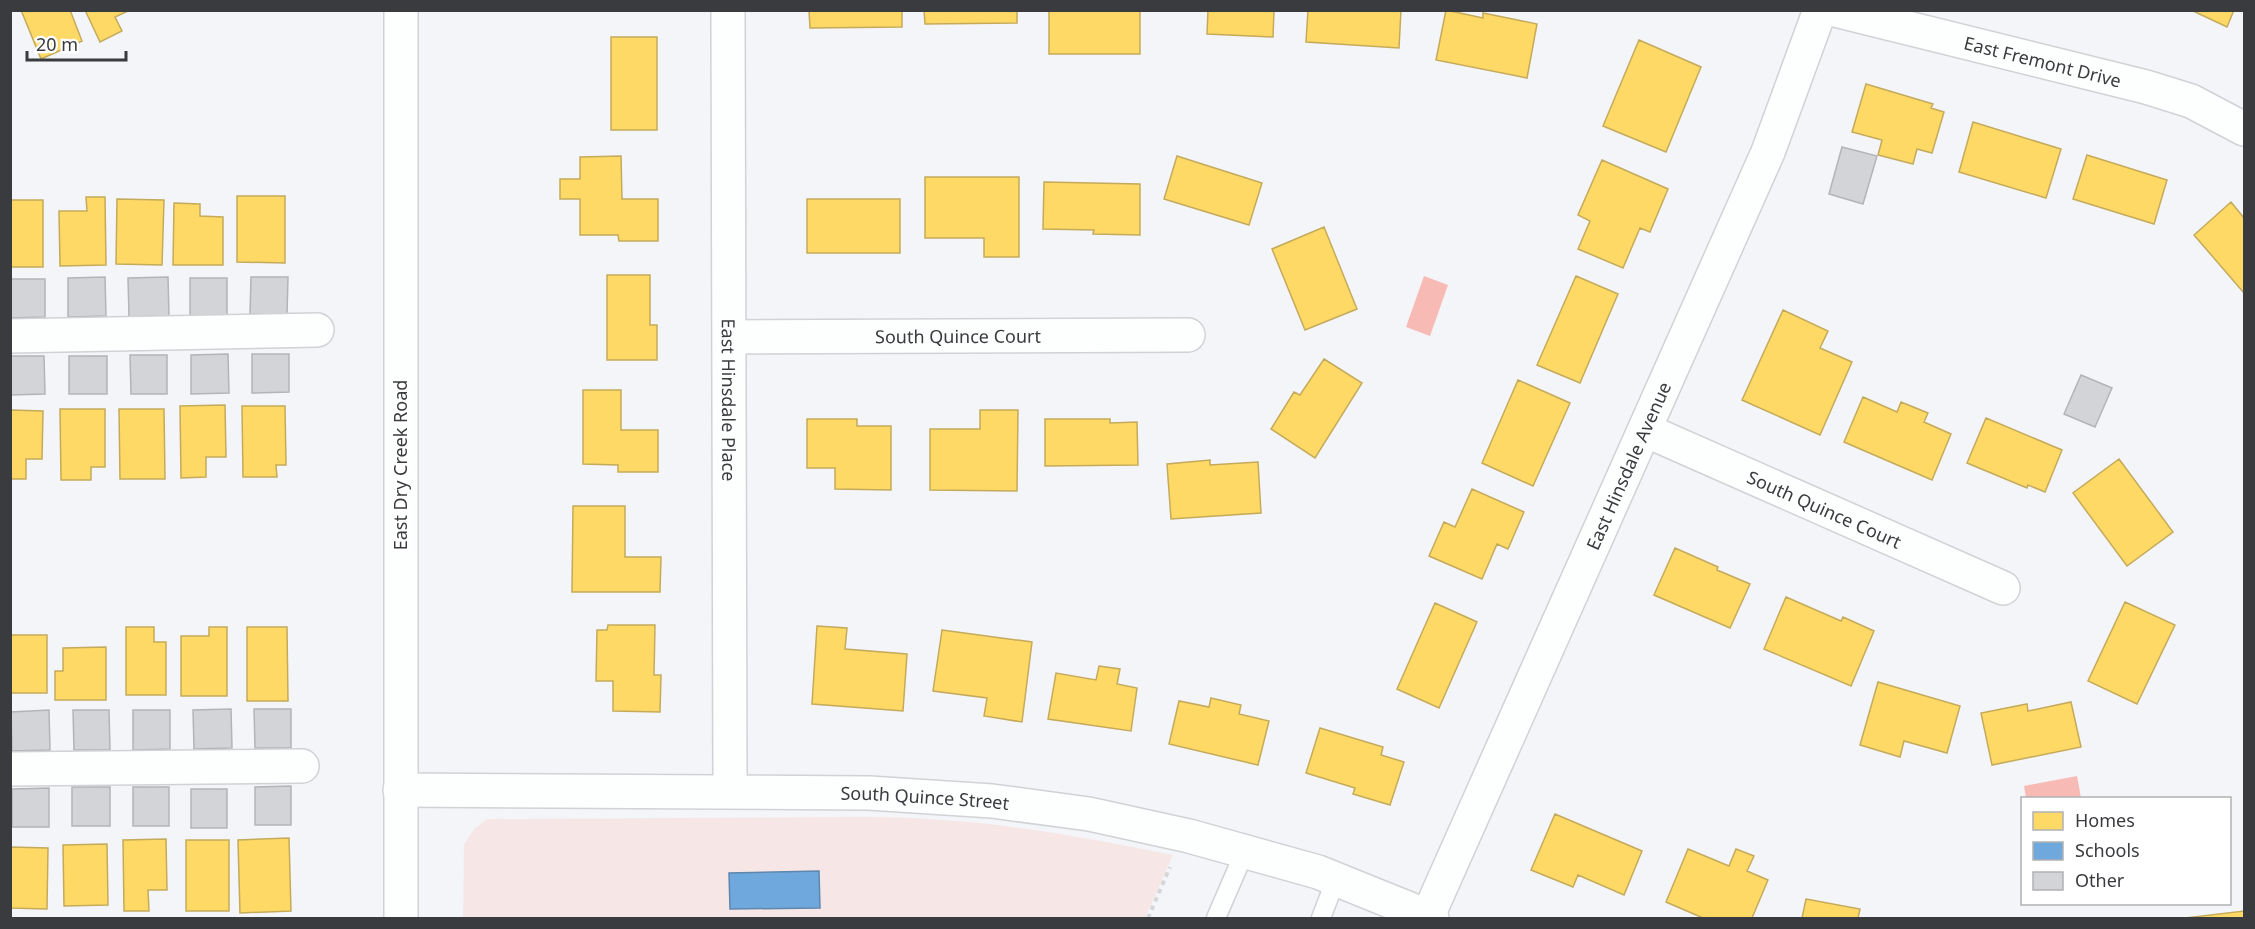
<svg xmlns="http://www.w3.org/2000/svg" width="2255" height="929" font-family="'Noto Sans',sans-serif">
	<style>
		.green { fill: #f6e7e6 }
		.water { fill: #f8bab4 }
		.homes { fill: #ffd966; stroke: #c4aa5a; stroke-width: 1.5 }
		.schools { fill: #6fa8dc; stroke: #5f87ad; stroke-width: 1.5 }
		.building { fill: #d3d4d7; stroke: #b3b4b8; stroke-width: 1.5 }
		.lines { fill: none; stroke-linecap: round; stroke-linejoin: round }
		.lane-casing { stroke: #d1d2d5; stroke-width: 21 }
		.street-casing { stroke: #d1d2d5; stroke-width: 36 }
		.secondary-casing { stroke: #d1d2d5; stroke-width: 36 }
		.path { stroke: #d4d6d7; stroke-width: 4; stroke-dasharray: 4.5 4.5; stroke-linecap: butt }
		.lane { stroke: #fdfefe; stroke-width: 18 }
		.street { stroke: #fdfefe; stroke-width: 33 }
		.secondary { stroke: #fdfefe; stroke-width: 33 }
		.labels { text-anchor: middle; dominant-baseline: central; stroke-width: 6; stroke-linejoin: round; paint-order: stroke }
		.street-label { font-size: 18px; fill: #3a3b3e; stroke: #fff }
	</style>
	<rect width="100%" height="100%" fill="#f3f5f9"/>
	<path class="green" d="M849 817C875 817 902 817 927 819 1008 823 1094 839 1173 855L1145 918H463L464 844 474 829 487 819Z"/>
	<path class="water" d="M1424 276 1448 285 1430 336 1406 327Z
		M2077 776 2081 798H2026L2024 786Z"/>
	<path class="homes" d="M21 10H70L82 41 41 59Z
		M85 10H130L115 17 122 31 100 42Z
		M809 10H902V27L810 28Z
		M924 10H1017V23L925 24Z
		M1049 10H1140V54H1049Z
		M1208 10H1274L1273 37 1207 34Z
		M1308 10H1401L1399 48 1306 42Z
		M1446 10 1483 18V13L1537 24 1527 78 1436 60Z
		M2191 10H2234L2227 27Z
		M611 37H657V130H611Z
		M1639 40 1701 67 1666 152 1603 126Z
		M1866 84 1933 104 1931 108 1944 112 1932 153 1917 149 1913 164 1878 155 1882 140 1852 132Z
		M1973 122 2061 149 2046 198 1959 172Z
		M2087 155 2167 180 2154 224 2073 199Z
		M621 156 622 199H658V241H619L618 235H580V199H560V179H580V157Z
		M1177 156 1262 183 1249 225 1164 199Z
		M1602 160 1668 189 1650 232 1640 228 1623 268 1578 249 1590 221 1578 215Z
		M925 177H1019V257H984V238H925Z
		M1044 182 1140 184V235L1093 234 1094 230 1043 229Z
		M237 196H285V263L237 262Z
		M86 197H105L106 265 60 266 59 211H87Z
		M117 199 164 200 162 265 116 264Z
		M807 199H900V253H807Z
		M10 200H43V267H10Z
		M2231 202 2244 218V293L2194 235Z
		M174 203 200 204V216L223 217V265H173Z
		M1324 227 1357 309 1305 330 1272 249Z
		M607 275H650V325H657V360H607Z
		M1576 276 1618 294 1580 383 1537 365Z
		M1783 310 1828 331 1820 348 1852 362 1820 435 1742 400Z
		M1324 359 1362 383 1315 458 1271 429 1294 392 1300 395Z
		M1518 380 1570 403 1533 486 1482 463Z
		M583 390H621V430H658V472H618V465L583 464Z
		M1863 397 1897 412 1901 402 1928 413 1924 422 1951 434 1932 480 1844 442Z
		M225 405 226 457H206V477L181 478 180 406Z
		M242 406H285L286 465H276L277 477H243Z
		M60 409H105V467H91V480H61Z
		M119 409H164L165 479H120Z
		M10 410 43 411 42 459H26V479H10Z
		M980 410H1018L1017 491 930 490V429H980Z
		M1986 418 2062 450 2045 492 2028 485 2027 488 1967 463Z
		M807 419H857V426H891V490L835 489V468H807Z
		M1045 419H1110V423L1137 422 1138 465 1045 466Z
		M2119 459 2173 532 2127 566 2073 493Z
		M1210 460V465L1258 462 1261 513 1171 519 1167 464Z
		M1472 489 1524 512 1508 549 1497 544 1482 579 1429 556 1444 522 1455 527Z
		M573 506H625V557H661L660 592H572Z
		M1675 548 1718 567 1717 570 1750 584 1730 628 1654 595Z
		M1786 597 1841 621 1843 617 1874 631 1851 686 1764 649Z
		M2125 602 2175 625 2137 704 2088 681Z
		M1435 603 1477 622 1439 708 1397 689Z
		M608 625H655L654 675H661L660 712 613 711V681H596L597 630H607Z
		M817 626 847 628 845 649 907 654 903 711 812 704Z
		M126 627H154V642H166V695H126Z
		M209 627H227V696H181V636H209Z
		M247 627H287L288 701H247Z
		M942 630 1032 642 1022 722 984 716 987 698 933 691Z
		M10 635H47V693H10Z
		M106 647V700H55V671H63V648Z
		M1099 666 1120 669 1117 684 1137 688 1131 731 1048 719 1056 673 1096 680Z
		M1878 682 1960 706 1947 753 1904 741 1900 757 1860 745Z
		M1211 698 1241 705 1239 714 1269 721 1258 765 1169 744 1179 701 1209 707Z
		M2071 702 2081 747 1992 765 1981 713 2027 704 2028 711Z
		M1320 728 1383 747 1381 755 1404 762 1390 805 1353 794 1355 788 1306 773Z
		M1555 814 1642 851 1624 895 1578 875 1573 887 1531 870Z
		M289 838 291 911 240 913 238 840Z
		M166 839 167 890H148L149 911H124L123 840Z
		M186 840H229V911H186Z
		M107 844 108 905 64 906 63 845Z
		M10 847 48 848 47 909 10 908Z
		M1688 849 1729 866 1736 849 1754 856 1747 871 1768 880 1752 918H1703L1666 902Z
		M1806 899 1860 909 1858 918H1802Z
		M2244 911V918H2185Z"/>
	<path class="schools" d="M819 871 820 908 730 909 729 873Z"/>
	<path class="building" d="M1842 147 1877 156 1863 204 1829 194Z
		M105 277 106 316 68 317V278Z
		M168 277 169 316 129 317 128 278Z
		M251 277H288L287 315 250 314Z
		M190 278H227V316H190Z
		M10 279H45V317L10 318Z
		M228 354 229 393 191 394V355Z
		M252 354H289V392L252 393Z
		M130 355H167V394H131Z
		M10 356H44L45 394 10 395Z
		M69 356H107V394H69Z
		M2081 375 2112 388 2095 427 2064 414Z
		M231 709 232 748 194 749 193 710Z
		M254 709H291V748H255Z
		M49 710 50 750 12 751 11 712Z
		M73 710H109L110 750H74Z
		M133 710H170V749L133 750Z
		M291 786V825H255V787Z
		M72 787H110V826H72Z
		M133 787H169V826H133Z
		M49 788V827H12V789Z
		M191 789H227V828H191Z"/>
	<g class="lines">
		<defs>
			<path id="lane" d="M1216 918 1245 851
				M1321 918 1336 879"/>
			<g id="street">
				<path id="s1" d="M728 10 730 790"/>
				<path id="s2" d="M1835 10 2146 87 2191 101 2244 129"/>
				<path d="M10 336 317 330"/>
				<path id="s3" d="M730 337 1188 335"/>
				<path id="s4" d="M1645 430 2003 588"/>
				<path d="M10 769 302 766"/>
				<path id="s5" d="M400 790 869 793 992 801 1089 814 1189 836 1318 872 1432 918"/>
				<path id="s6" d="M1427 918 1768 152 1820 10"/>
			</g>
			<path id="secondary" d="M401 10V918"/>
		</defs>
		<use href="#lane" class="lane-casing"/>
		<use href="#street" class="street-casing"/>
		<use href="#secondary" class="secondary-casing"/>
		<path class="path" d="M1148 918 1170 867"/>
		<use href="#lane" class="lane"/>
		<use href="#street" class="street"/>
		<use href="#secondary" class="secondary"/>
	</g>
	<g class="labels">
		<g class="street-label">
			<text stroke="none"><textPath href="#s2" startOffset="214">East Fremont Drive</textPath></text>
			<text stroke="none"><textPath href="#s3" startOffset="228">South Quince Court</textPath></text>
			<text stroke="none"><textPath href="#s1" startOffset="390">East Hinsdale Place</textPath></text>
			<text transform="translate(400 465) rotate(-90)">East Dry Creek Road</text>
			<text stroke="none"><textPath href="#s6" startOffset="495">East Hinsdale Avenue</textPath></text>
			<text stroke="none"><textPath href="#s4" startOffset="196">South Quince Court</textPath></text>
			<text stroke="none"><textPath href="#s5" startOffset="525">South Quince Street</textPath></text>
		</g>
	</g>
	<rect width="2255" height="929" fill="none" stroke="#3a3b3e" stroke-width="24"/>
	<rect x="2021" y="797" width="210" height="108" fill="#ffffff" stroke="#b0b1b2" stroke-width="1.5"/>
	<rect x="2033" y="812" width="30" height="18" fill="#ffd966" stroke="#b0b1b2" stroke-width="1.5"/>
	<text x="2075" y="827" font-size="18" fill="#3a3b3e">Homes</text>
	<rect x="2033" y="842" width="30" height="18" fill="#6fa8dc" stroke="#b0b1b2" stroke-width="1.5"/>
	<text x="2075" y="857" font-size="18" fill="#3a3b3e">Schools</text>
	<rect x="2033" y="872" width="30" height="18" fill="#d3d4d7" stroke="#b0b1b2" stroke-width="1.5"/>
	<text x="2075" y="887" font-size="18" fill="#3a3b3e">Other</text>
	<path d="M27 51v9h99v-9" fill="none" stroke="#3a3b3e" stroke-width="3"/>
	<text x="36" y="51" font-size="18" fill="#3a3b3e" stroke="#ffffff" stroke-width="4.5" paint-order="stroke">20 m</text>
</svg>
